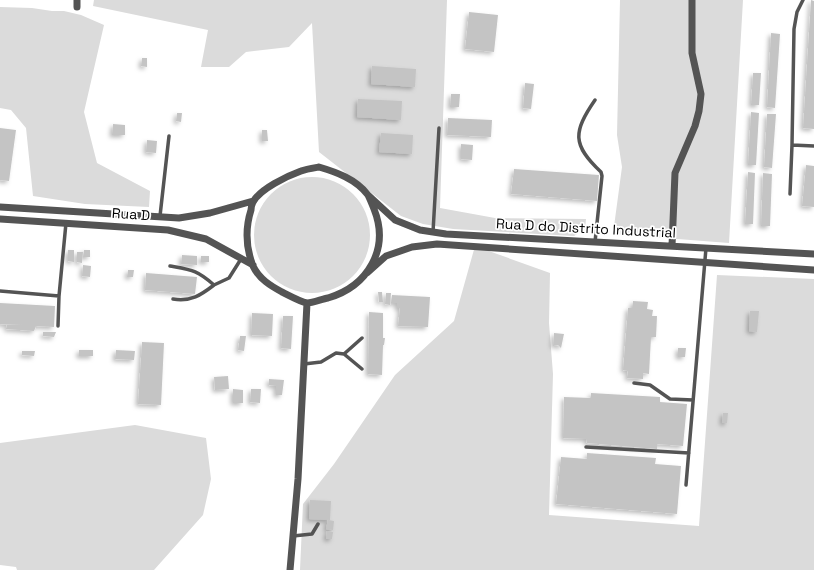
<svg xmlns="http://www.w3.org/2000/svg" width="814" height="570" font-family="'Space Grotesk',sans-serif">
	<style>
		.green { fill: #dbdbdb }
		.building { fill: #c4c4c4; filter: url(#shadow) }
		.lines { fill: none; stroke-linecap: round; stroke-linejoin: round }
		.service { stroke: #545454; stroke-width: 3.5 }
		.minor { stroke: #545454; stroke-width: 7 }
		.labels { text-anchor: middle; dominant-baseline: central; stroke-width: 3.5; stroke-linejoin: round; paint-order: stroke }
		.street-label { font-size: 14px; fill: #000; stroke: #fff }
	</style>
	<defs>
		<filter id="shadow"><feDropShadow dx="-2.5" dy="2.5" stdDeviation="2" flood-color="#0004"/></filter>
	</defs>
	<rect width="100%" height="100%" fill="#fff"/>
	<path class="green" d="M94 0H447L440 208 495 218 586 219 585 229 574 236 453 229 423 224 401 216 319 152 312 23 289 47 246 52 229 67H201L208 30 93 6Z
		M620 0H743L729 243 613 234 622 167 617 135Z
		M0 7 32 8 52 11H64L81 15 104 25 84 112 97 163 150 191 149 207 85 204 33 196 26 128 11 110 0 108Z
		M254 235a58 58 0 1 1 116 0a58 58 0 1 1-116 0Z
		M475 246 550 273 549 323 553 374 549 515 699 526 717 275 814 279V570H300L303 504 334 464 395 375 454 321Z
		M135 425 206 438 211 479 203 515 154 570H17L16 567 0 565V443Z"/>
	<path class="building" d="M811 0 814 1V129L803 128Z
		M469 12 498 15 494 52 465 49Z
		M771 33 780 34 775 108 767 107Z
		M142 58H147V67L141 66Z
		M372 66 416 69 415 87 371 84Z
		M753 73H761L759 105H751Z
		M525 83 534 84 531 109 523 108Z
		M451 94H460L459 107H450Z
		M358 99 402 101 401 120 357 117Z
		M751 112 759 113 756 165H748Z
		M177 113H182L181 122 176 121Z
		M767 114H776L772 168 764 167Z
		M448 118 492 120 491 137 447 135Z
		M113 124 125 125V135H112Z
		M0 128 16 130 9 181 0 180Z
		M262 130H267L268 141H262Z
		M381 133 413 135 412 154 379 152Z
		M147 140 157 141 156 153 146 152Z
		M461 144 473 145 472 160 461 159Z
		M806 165 814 166V207L802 206Z
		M514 169 599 175 597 201 511 194Z
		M748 172 755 173 753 224H745Z
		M763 173 772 174 770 226H761Z
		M68 250H74V262L68 261Z
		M84 250H90V257H83Z
		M77 252H83L82 263 77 262Z
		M182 255 197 256V265L181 264Z
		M201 256H209V262H201Z
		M83 265 91 266 90 277 82 276Z
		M128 270H134L133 277H127Z
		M146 273 197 277 195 294 145 290Z
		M378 292H382L383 302H379Z
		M386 293H391L390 305 385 304Z
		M392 295 430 297 428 327 398 326 400 308H397V303H391Z
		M633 301 648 302 647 309 653 310 652 316H657L656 337H651L649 374 643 373V379L627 378 628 371 623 370 628 308H632Z
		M0 303 55 306 54 327 36 326 34 331 6 329 7 325H22L0 324Z
		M750 311H759L757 332 749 331Z
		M369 312 383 313V338H385L384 345H383L382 375 368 374Z
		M252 313 273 314 272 336 251 335Z
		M283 316H293L291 349 281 348Z
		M43 332H56L54 337 43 336Z
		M554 333 564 334 561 348 558 345 553 346Z
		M240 336H246L244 351 238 350Z
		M142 342 164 343 161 405 138 404Z
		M678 348H686L685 357H678Z
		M79 350H93V356H79Z
		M116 350 135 351 134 360 115 359Z
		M22 351H35L34 356 22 355Z
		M228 376 229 389 215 390 214 377Z
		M269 379 284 380 282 395H276V386L269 385Z
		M233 389 243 390V403H233Z
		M251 389H261L260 403 250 402Z
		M591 393 660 397V402L687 404 683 446 657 444V449L587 443 586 439 563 438 564 397 591 398Z
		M723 413H728L727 423H722Z
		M587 453 656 458 655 464 681 466 677 514 556 504 561 457 587 459Z
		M310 500 331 501 330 520 309 519Z
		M328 520 334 521 333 530 326 529Z
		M327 531 333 532 332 539H326Z"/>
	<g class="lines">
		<path class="service" d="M792 145 794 29 797 12 803 0
			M790 194 792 145 814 146
			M160 216 169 136
			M433 232 439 128
			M595 242 602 176 601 172C572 145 573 132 595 100
			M170 266C192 270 197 270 214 285L229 278 241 259
			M0 291 59 296 66 223
			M173 299C191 302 201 295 214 285
			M58 326 59 296
			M344 354 362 338
			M304 364 321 362 336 353 344 354 362 369
			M634 383 650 385 670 399 693 400
			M586 447 689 453
			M686 485 706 248
			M293 536 312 534 318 524"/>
		<path class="minor" d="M77 0V7
			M319 167C336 172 356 179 368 195 370 199 372 204 374 209 390 249 368 286 328 298 322 299 313 303 307 303 301 302 288 295 282 292 271 286 259 279 253 266 246 248 245 229 251 210 251 208 252 204 253 202 260 189 287 176 301 171 306 169 313 168 319 167Z
			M368 195 395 220 420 230 446 234 814 254
			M0 207 179 218 210 213 253 201
			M0 219 168 230 206 239 253 265
			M672 246 675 173 695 126 699 111 701 94 692 53V0
			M367 273 386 256 412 247 437 244 814 270
			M290 570 298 479 307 303"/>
	</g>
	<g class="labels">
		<g class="street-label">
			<text transform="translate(131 214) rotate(4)">Rua D</text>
			<text transform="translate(586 228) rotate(3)">Rua D do Distrito Industrial</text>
		</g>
	</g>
</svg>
